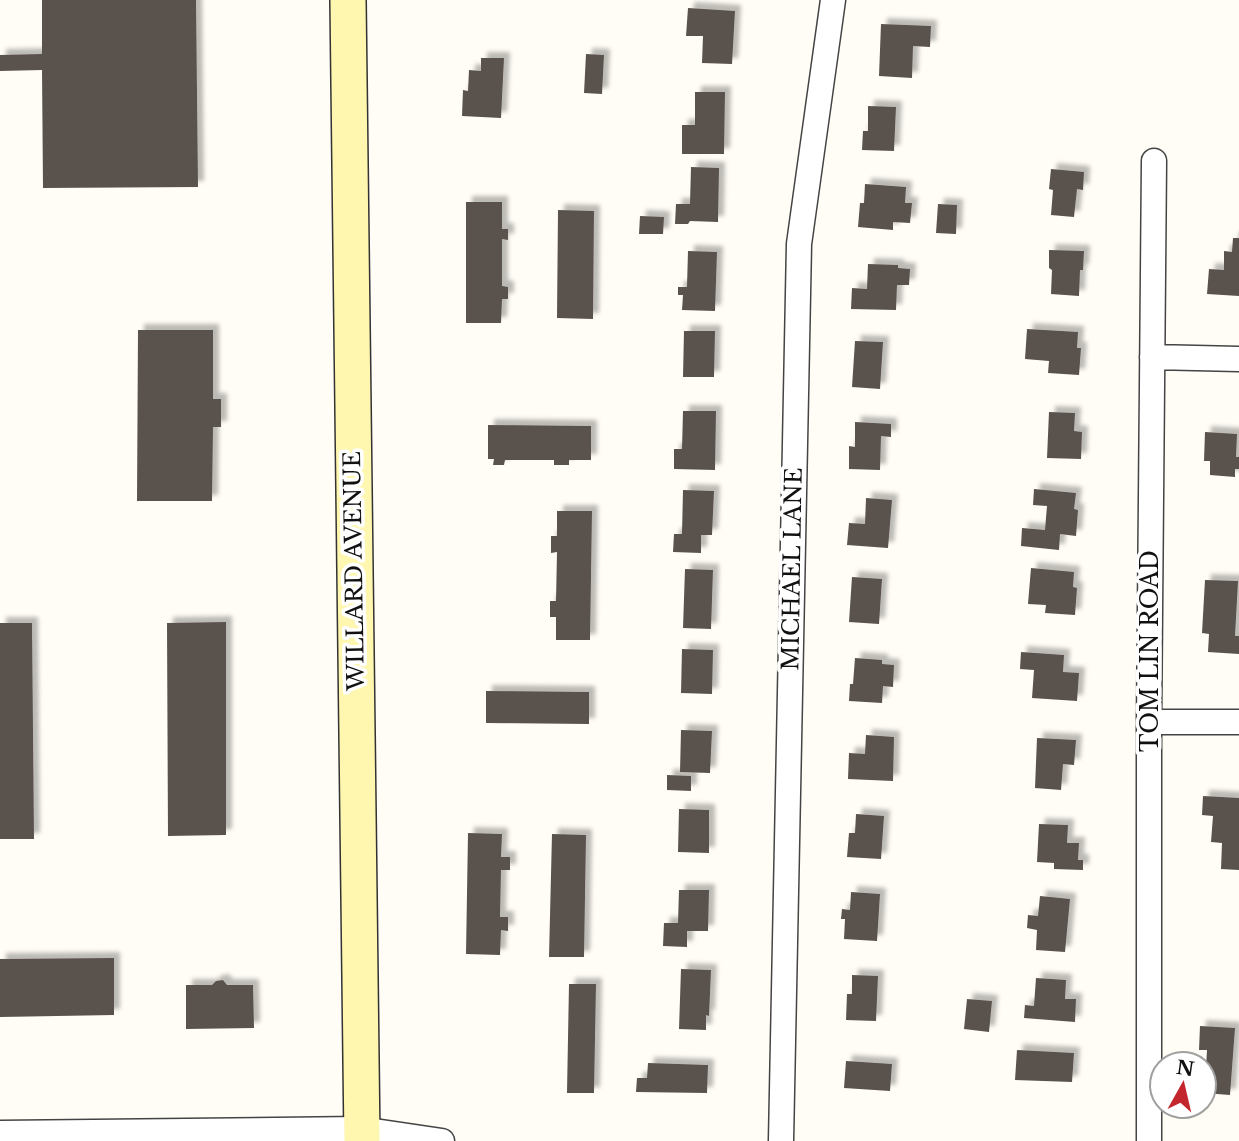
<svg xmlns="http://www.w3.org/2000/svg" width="1239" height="1141" font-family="'Libre Baskerville',serif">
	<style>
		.building { fill: #5a524d; filter: url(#shadow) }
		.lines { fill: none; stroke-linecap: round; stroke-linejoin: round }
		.minor-casing { stroke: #444; stroke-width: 27 }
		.secondary-casing { stroke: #333; stroke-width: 38 }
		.minor { stroke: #fff; stroke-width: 24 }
		.secondary { stroke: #fff6b0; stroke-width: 35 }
		.labels { text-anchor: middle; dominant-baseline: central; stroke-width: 7; stroke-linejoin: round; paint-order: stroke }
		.street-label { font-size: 23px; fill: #111; stroke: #fff }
	</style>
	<defs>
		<filter id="shadow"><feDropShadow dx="6" dy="-6" stdDeviation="2" flood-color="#0004"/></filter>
	</defs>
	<rect width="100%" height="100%" fill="#fffdf5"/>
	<path class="building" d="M42 0H196L198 187 43 188 42 70 0 71V55L42 54Z
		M688 8 735 11 732 64 702 63 703 36H686Z
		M881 24 931 26 930 47 913 46 912 78 879 76Z
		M586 54 604 55 602 94 584 93Z
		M481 58H504L501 118 462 116 463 90 468 91 469 70 481 71Z
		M695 92H725L724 154H682V125H695Z
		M868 106 896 107 894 151 862 150 863 131H868Z
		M691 167 719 168 718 222 690 221 688 224H675L676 204H690Z
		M1051 169 1084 172 1083 190 1077 189 1074 217 1051 215 1053 190 1049 189Z
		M865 184 906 187 905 203H912L910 223 893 222V230L858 227 860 203H864Z
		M466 202H502V229H508V240L502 239V286L508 287V299H502L501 323H466Z
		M938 204 957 205 956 234 936 233Z
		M558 210 594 211 593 319 557 318Z
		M640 216 664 217 663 234H639Z
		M1233 238H1239V296L1207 294 1209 269 1224 270V251L1232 252Z
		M1049 250 1084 251 1083 270H1080L1079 296 1051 294 1052 270 1049 268Z
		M688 251 717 252 715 311 682 310 683 295H678V287H687Z
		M868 264 898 265V268L910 269 909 285H897L896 310 851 309 852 288 867 289Z
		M1027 329 1078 332 1077 348H1081L1079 375 1048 373 1049 361 1025 359Z
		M138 330H213V399H221V427H213L212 501H137Z
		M684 331H715L714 377H683Z
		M855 341 883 342 880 389 852 387Z
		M683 411H716L715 470 674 469V449H682Z
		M1049 412 1075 413 1074 431 1082 432 1081 459 1047 458Z
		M855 422 891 424V437L881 436 880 470 849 469V446L855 447Z
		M488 425 591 426V460H569V465H554V460H505L504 465H493L494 459H488Z
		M1205 432 1237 434 1236 457H1239V469H1235V477L1210 475V461H1204Z
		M1034 489 1076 493 1074 509 1078 510 1076 536 1060 534 1059 550 1021 546 1022 528 1045 530 1047 506 1033 505Z
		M683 490 714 491 712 535H701V553L673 552 674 534H682Z
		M866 498 892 500 888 548 847 545 849 523 865 524Z
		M557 511H592L590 640H556V617H550V601H556L557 552 551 553V536H557Z
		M1031 568 1074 572 1073 587 1077 588 1075 615 1045 613 1046 605 1028 604Z
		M685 569 713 570 711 629 683 628Z
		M852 577 882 579 879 624 849 622Z
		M1205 580 1238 581 1235 636H1239V654L1208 652 1209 634 1202 633Z
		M226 622V835L168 836 167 623Z
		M0 623H32L34 839H0Z
		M682 649 713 650 712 694 681 693Z
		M1021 652 1064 655 1063 672 1079 673 1077 701 1032 698 1034 670 1020 669Z
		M855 658 882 660V664L894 665 893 687 883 686 882 703 849 701 850 684H853Z
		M486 691 589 692V724L486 723Z
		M681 730 712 731 710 773 680 772Z
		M866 735 894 737 893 781 848 779 849 753 865 754Z
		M1037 738 1076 740 1074 765 1063 764 1061 790 1035 788Z
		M667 775 691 776V791L667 790Z
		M1203 796 1239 798V870L1221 869 1222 843 1211 842 1213 816 1202 815Z
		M679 809 709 810V853L678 852Z
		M856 814 884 816 881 859 847 857 849 833H855Z
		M1039 824 1068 825 1067 843H1079L1078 860H1083V870L1054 869V863L1037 862Z
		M468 833 502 834 501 857H510V870H501L500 917H508V931L501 930 500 955 466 954Z
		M552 834 586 835 584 957H549Z
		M679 890H709L708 931H687V947L663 946 664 923H678Z
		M851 892 880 894 877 941 844 939 845 919H841L842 909 850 910Z
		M1040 896 1070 899 1065 952 1036 950 1037 930 1027 928 1028 915 1038 916Z
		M114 958V1015L0 1017V959Z
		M681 969 711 970 709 1016 706 1015V1030L679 1029Z
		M852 975 878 976 876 1021 846 1020 847 994H852Z
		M1036 978 1066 980 1065 999H1076L1075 1022 1024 1018 1025 1005 1034 1006Z
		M223 980 227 985H253L254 1028 186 1029V985H212L216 981Z
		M569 984H596L594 1093H567Z
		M967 999 992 1001 989 1032 964 1029Z
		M1200 1026 1235 1028 1230 1095 1204 1093V1067H1206L1207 1050H1199Z
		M1017 1050 1074 1053 1072 1082 1015 1080Z
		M846 1061 892 1064 890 1091 844 1088Z
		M648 1063 708 1065 707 1093 636 1092 637 1078H647Z"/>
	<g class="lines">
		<defs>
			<path id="minor" d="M1152 357 1239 359
				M1149 722H1239
				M0 1133 361 1129 442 1141
				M781 1141 799 244 833 0
				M1149 1141V722L1154 161"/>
			<path id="secondary" d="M348 0 362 1141"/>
		</defs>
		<use href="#minor" class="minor-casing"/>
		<use href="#secondary" class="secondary-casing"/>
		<use href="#minor" class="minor"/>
		<use href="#secondary" class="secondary"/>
	</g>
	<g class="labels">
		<g class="street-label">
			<text transform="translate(792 569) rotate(-89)">MICHAEL LANE</text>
			<text transform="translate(354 571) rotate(-91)">WILLARD AVENUE</text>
			<text transform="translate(1150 651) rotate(-90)">TOM LIN ROAD</text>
		</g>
	</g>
	<g transform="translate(1183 1085) rotate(8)"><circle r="33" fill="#ffffff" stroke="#a0a0a0" stroke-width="2"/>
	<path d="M0-5L12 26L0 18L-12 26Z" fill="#c4262e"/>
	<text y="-10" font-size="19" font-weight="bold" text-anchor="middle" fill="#111111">N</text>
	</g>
</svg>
